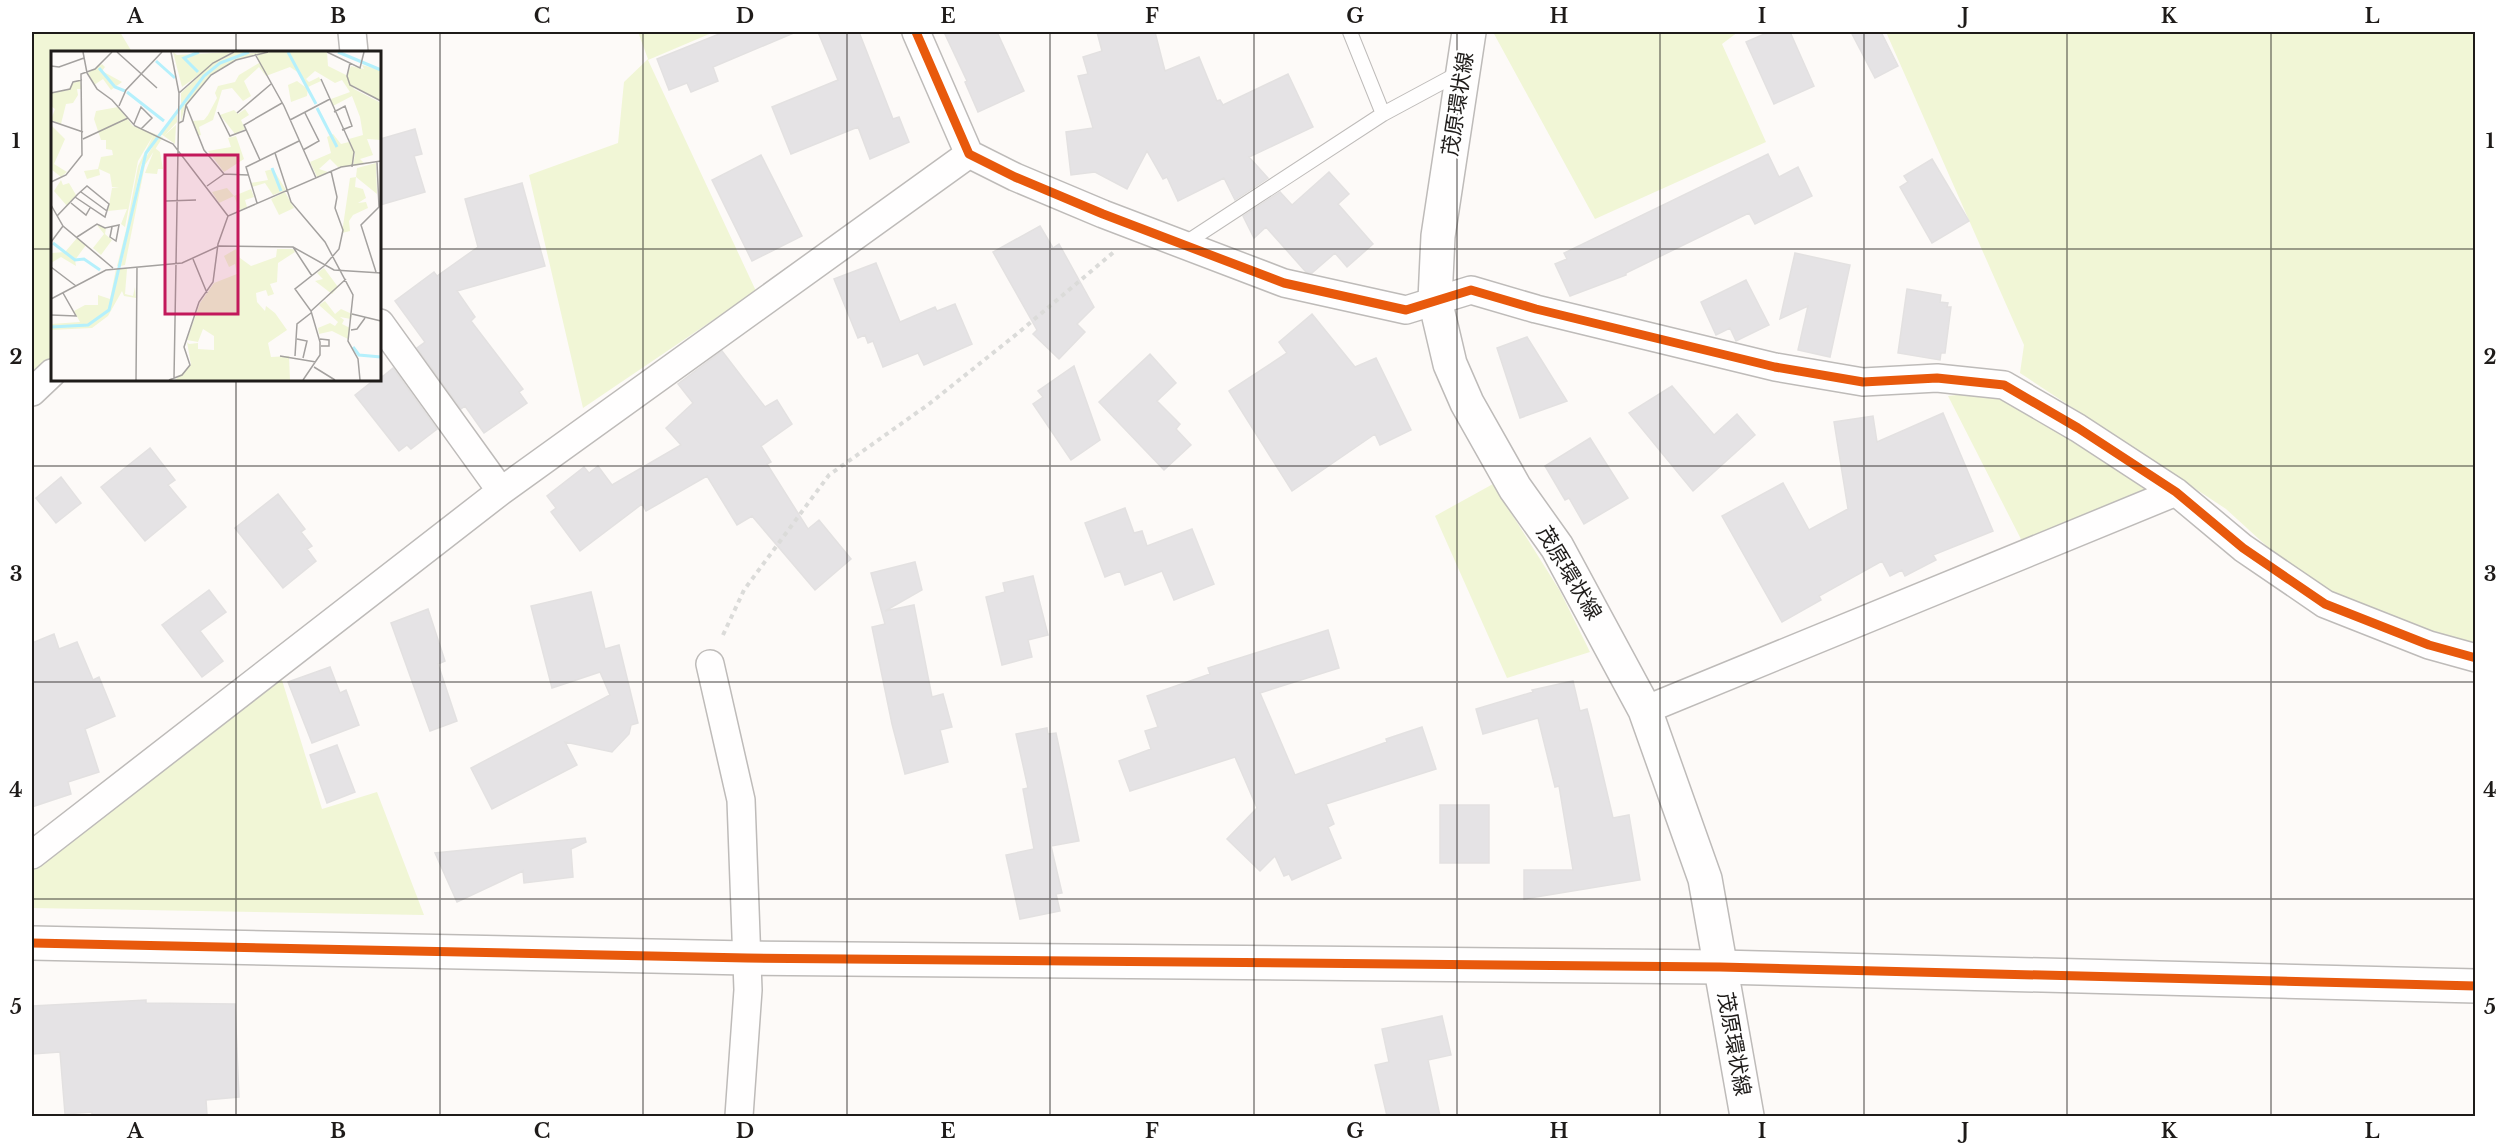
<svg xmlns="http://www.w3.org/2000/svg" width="2507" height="1148" font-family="'Libre Baskerville','Noto Sans JP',serif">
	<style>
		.green { fill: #f1f6d6 }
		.building { fill: #e5e3e5; stroke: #e3e1e1; stroke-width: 1.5 }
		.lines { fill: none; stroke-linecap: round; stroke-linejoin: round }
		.service-casing { stroke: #bebbb9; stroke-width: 16 }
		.minor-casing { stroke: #bebbb9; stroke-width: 30 }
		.tertiary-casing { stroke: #bebbb9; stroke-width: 36 }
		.secondary-casing { stroke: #bebbb9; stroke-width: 36 }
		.path { stroke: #dbdbd9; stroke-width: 4; stroke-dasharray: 4.5 4.5; stroke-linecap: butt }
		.service { stroke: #fffefe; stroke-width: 14 }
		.minor { stroke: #fffefe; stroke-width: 27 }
		.tertiary { stroke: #fffefe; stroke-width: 33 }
		.secondary { stroke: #fffefe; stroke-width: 33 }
		.cycleway-casing { stroke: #fff; stroke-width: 13 }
		.cycleway { stroke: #e8590c; stroke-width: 9 }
		.grid { fill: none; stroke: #1e1b19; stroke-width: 1.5; stroke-opacity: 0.55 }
		.labels { text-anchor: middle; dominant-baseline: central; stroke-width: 4.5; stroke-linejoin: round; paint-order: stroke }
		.street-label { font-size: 21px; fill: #1e1b19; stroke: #fff }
		.inset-river { fill: none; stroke: #b5f0fc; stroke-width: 3 }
		.inset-road { fill: none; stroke: #a4a19f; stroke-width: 1.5 }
		.view { fill: #c2185b; fill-opacity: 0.15; stroke: #c2185b; stroke-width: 3 }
		.inset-edge { fill: none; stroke: #1e1b19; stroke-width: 3 }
		.neatline { fill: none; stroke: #1e1b19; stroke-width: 2 }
		.grid-label { font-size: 20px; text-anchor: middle; font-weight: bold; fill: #1e1b19 }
	</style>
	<rect width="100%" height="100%" fill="#fdfaf8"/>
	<path class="green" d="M32 32H120L132 52H52V360L32 380Z
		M638 32H714L648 60 756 291 583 408 529 175 618 143 624 82 648 59Z
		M1493 32H1738L1722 44 1766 142 1595 219Z
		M1886 32H2475V645L2334 598 2284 562 2226 509 2020 373 2024 345Z
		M1986 391 2159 485 2025 547 1948 396Z
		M1493 484 1560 591 1590 652 1507 678 1435 516Z
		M281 677 322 809 377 792 424 915 32 908V866Z"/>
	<path class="building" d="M724 32H796L713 67 718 81 691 92 687 83 669 90 657 59Z
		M818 32H859L893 119 899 117 909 142 870 159 858 127 791 154 772 107 838 80Z
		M944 32H997L1024 91 978 112 965 82 967 81Z
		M1097 32H1155L1165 71 1199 57 1217 101 1220 100 1223 105 1288 74 1313 127 1249 157 1268 178 1235 200 1224 178 1178 201 1167 177 1163 179 1147 151 1127 189 1095 172 1071 175 1066 132 1093 128 1078 76 1088 74 1083 57 1102 51Z
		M1769 32H1790L1814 86 1774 104 1746 42Z
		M1851 32H1881L1898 66 1875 78Z
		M415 129 422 154 414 156 425 192 380 205V139Z
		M1768 154 1779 177 1798 167 1812 196 1755 224 1749 213 1626 273V275L1570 296 1555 264 1567 259 1564 253Z
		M761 155 802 236 752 261 712 180Z
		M1932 159 1969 221 1932 243 1900 187 1908 182 1904 176Z
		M1329 172 1349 194 1338 204 1373 244 1347 267 1335 253 1312 273 1306 272 1266 227 1254 238 1243 216 1280 192 1292 205Z
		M522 183 545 266 457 291 475 317 471 321 523 389 519 392 527 403 484 433 465 406 461 409 417 348 425 342 395 301 434 272 437 276 478 247 465 199Z
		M1040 226 1053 248 1059 244 1094 307 1077 324 1085 332 1059 359 1033 334 1037 330 993 252Z
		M1795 253 1850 265 1830 357 1798 350 1808 306 1780 319Z
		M876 263 900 322 935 307 937 311 955 304 972 344 924 365 918 353 883 367 873 341 868 343 865 335 858 338 834 279Z
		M1746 280 1769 325 1736 341 1730 328 1716 335 1701 302Z
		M1907 289 1941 295 1940 302 1948 303 1947 307H1951L1945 353H1941L1940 360 1898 353Z
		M1312 314 1355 367 1376 358 1411 430 1380 445 1375 434 1292 491 1229 391 1287 353 1279 342Z
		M1527 337 1567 401 1520 418 1497 348Z
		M722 351 765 407 777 400 792 424 761 446 771 462 767 464 808 529 819 520 851 559 815 590 752 516 737 525 707 476 646 511 642 504 580 551 551 512 556 508 547 496 584 467 589 473 598 466 612 485 681 445 666 428 693 403 678 384Z
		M1150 354 1176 383 1157 401 1180 424 1176 429 1191 445 1164 470 1099 402Z
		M1074 366 1100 440 1071 460 1033 404 1043 397 1038 391Z
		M393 368 437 429 411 449 407 445 399 451 355 395 374 380H380L381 374 382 377Z
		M1672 386 1714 435 1737 414 1755 435 1693 491 1629 413Z
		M1943 413 1993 531 1933 555 1936 560 1905 576 1902 570 1890 576 1882 561 1819 596 1821 600 1782 622 1722 516 1783 483 1809 530 1848 509 1834 422 1873 416 1877 442Z
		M1590 438 1628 498 1584 524 1569 498 1565 500 1545 466Z
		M150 448 175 480 168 485 186 507 145 541 101 487Z
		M61 477 81 503 56 523 36 498Z
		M278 494 305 529 301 532 312 546 307 549 316 561 283 588 235 528Z
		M1125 508 1134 533 1142 531 1147 546 1192 529 1214 584 1174 600 1162 571 1125 585 1120 571 1105 577 1085 523Z
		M915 562 922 590 885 611 914 605 932 697 943 694 952 727 940 730 948 762 905 774 892 724 872 627 885 624 871 573Z
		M1033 576 1048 635 1028 640 1032 657 1002 665 986 597 1005 592 1003 583Z
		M209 590 226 612 200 631 223 661 202 677 162 625Z
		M591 592 605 649 619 645 638 723 631 725 629 734 612 752 565 742 577 765 492 809 471 768 610 695 600 672 552 688 531 606Z
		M428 609 445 661 438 664 457 721 430 731 391 623Z
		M1328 630 1339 668 1260 693 1295 775 1387 742 1386 739 1422 727 1436 769 1326 804 1334 824 1328 827 1341 858 1292 880 1289 874 1284 876 1275 856 1260 871 1227 839 1257 808 1235 757 1130 791 1119 761 1151 749 1145 731 1158 727 1147 696 1210 674 1208 668Z
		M54 634 59 649 77 642 93 680 99 677 115 716 85 729 99 772 68 782 71 794 32 807V643Z
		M330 667 340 693 346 690 359 725 312 743 288 682Z
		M1573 681 1580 711 1587 709 1591 724 1613 818 1629 815 1640 880 1524 899V870H1573L1559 786 1555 787 1538 718 1483 734 1476 709 1533 692 1532 690Z
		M1047 728 1048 734 1056 733 1079 841 1051 846 1062 893 1056 894 1060 911 1020 919 1006 855 1034 849 1023 789 1028 788 1016 734Z
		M337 745 355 792 327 803 310 755Z
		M1440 805H1489V863H1440Z
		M585 838 586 842 571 849 573 877 524 883 523 871 457 902 435 853Z
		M146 1000V1003L235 1004 239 1097 206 1100 207 1115 92 1116V1112L65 1114 60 1052 33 1054 32 1006Z
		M1442 1016 1451 1055 1428 1060 1440 1116H1387L1375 1065 1389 1062 1382 1029Z"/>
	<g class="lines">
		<defs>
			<path id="service" d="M1350 32 1383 114
				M1184 244 1383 114 1461 72"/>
			<path id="minor" d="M352 32 354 52
				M916 32 969 154 1015 177 1103 214 1284 283 1406 310 1471 290 1536 309 1775 367 1863 382 1937 378 2004 385 2078 428 2176 492 2243 548 2325 604 2429 645 2476 658
				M380 323 501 491
				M32 392 52 373
				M710 664 741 800 748 990 739 1116
				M1645 710 2176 492
				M32 855 501 491 969 154"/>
			<path id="tertiary" d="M32 943 747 958 1720 967 2476 986"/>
			<path id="secondary" d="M1469 32 1438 236 1435 300 1450 364 1467 403 1515 488 1557 547 1645 710 1705 879 1747 1116"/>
		</defs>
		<use href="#service" class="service-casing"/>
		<use href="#minor" class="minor-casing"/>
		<use href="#tertiary" class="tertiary-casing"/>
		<use href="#secondary" class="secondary-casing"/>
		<path class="path" d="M723 635 744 590 829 475 929 404 1018 333 1115 251"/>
		<use href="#service" class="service"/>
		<use href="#minor" class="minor"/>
		<use href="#tertiary" class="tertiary"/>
		<use href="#secondary" class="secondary"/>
		<defs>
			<path id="cycleway" d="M916 32 969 154 1015 177 1103 214 1284 283 1406 310 1471 290 1536 309 1775 367 1863 382 1937 378 2004 385 2078 428 2176 492 2243 548 2325 604 2429 645 2476 658
				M32 943 747 958 1720 967 2476 986"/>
		</defs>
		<use href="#cycleway" class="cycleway-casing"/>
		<use href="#cycleway" class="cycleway"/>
	</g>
	<path class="grid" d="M236 32V52M440 32V1116M643 32V1116M847 32V1116M1050 32V1116M1254 32V1116M1457 32V1116M1660 32V1116M1864 32V1116M2067 32V1116M2271 32V1116M32 249H52M380 249H2476M236 380V1116M32 466H2476M32 682H2476M32 899H2476"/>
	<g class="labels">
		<g class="street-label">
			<text transform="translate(1458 104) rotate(-81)">茂原環状線</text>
			<text transform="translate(1569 573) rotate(59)">茂原環状線</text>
			<text transform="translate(1734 1044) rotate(80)">茂原環状線</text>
		</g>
	</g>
	<g transform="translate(51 51)">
		<rect width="330" height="330" fill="#fdfaf8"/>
		<path d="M122 1 126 4 180 1 131 36ZM184 1H194L156 22 130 53V42L159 15ZM215 1 187 8 160 24 134 55 130 71V55L160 19 190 3ZM220 1H276L277 15 295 24 303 38 330 52V89L316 88 322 104 309 108 313 112 325 111 302 115 304 103 298 88 312 84 309 66 301 45 282 55 280 48 299 41 291 29 284 32 264 20 255 28 258 31 268 26 270 30 257 36 256 45 240 51 237 34 246 30 254 36 248 22 239 16 215 25 208 16 193 30 200 45 192 50 181 37 171 39 162 69 148 76 150 84 147 85 141 70 153 69 157 64 166 47 164 42 167 35 184 31 188 24 208 12 206 3ZM51 13 54 16 51 20 71 31 60 39 52 28 43 34 37 22ZM311 14 330 19V50L299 33 296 24 300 15 313 18ZM29 30 31 38H26L27 44 22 52 15 53 10 73 0 69 4 58 0 55V42L17 39 22 32ZM67 56 82 75 107 84 90 114 69 215H66L75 179 87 115 103 83 87 110 74 176 70 173 76 158 57 160 61 137H68L61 136 59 123 48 118 49 124 36 128 33 120 47 118 50 106 62 104 61 99 55 98V89H50L43 68 45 60ZM194 58 198 64 190 69 194 78 184 83 169 64 183 59 187 63ZM126 61V71L113 85 125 74 124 93 110 83ZM0 74 14 88 3 113 16 121 10 126 0 118ZM282 83 290 93 298 91 303 101 301 115 287 116 279 108 268 118 277 121 266 126 259 111 280 102 276 86ZM108 85 112 86 94 114 74 214 70 215 91 113ZM185 85 193 108 173 121 157 100 180 96 177 87ZM104 97 109 101 112 118H107L106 123 94 122ZM325 112 326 143 305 126 304 136 312 138 315 147 307 152 315 151 317 157 302 164 298 170 299 180 291 182 299 127 305 126 306 117ZM222 118 235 139 222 144 214 132 201 136 200 132 217 129 214 120ZM10 129 12 134 18 132 25 144 16 155 3 140ZM176 137 183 145 200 138 203 146 194 149 196 156 189 159 183 145 168 152 161 141ZM234 141 243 157 228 164 220 148ZM46 174 55 177 54 183 61 189 50 204 42 197 53 183ZM26 187 35 194 24 209 25 215 10 206 0 212 1 202 14 201ZM185 198 189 207 200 215 225 206 226 198H242L244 201 227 212 226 231 219 233 223 243 217 245 215 239 205 242 206 251 214 260 215 255 224 262 236 279 217 292 220 306 238 305 239 329H124L140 314 136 291 138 293 147 292V298L163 299V285L152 278 147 291 136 289 149 252 163 232 186 223 184 213 178 216 173 205ZM273 217 287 236 281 243 264 230 272 228 266 222ZM65 218H76L74 243 82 245 84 236 85 247 73 245 71 240 57 265 41 277 0 279V273L29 271 23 260 34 254H47V244L59 248ZM274 250 284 263 290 258 301 263 300 268 289 266 293 269 291 273 299 277 297 288 281 280 268 283 267 277 279 272 284 275 287 271 268 254Z" fill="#f1f6d6"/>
		<path class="inset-river" d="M237 1 265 53M287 1 330 19M105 10 124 27M48 17 64 36 74 40M147 21 133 7 148 1M76 41 113 70M266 57 286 96M221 117 230 140M2 192 24 209 33 208 49 219M0 276 37 274 58 259 95 102 153 25 169 12 198 1M302 296 308 304 330 306"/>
		<path class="inset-road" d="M32 1 36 22 46 38 61 49 84 75 122 93 177 165M66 1 106 37M120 1 128 42 123 327M276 1 309 17 313 1M204 3 233 55 265 127M299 12 296 25 299 34 330 50M0 15 8 16 33 7M270 28 303 101 301 116M0 42 19 38 22 31 31 29M128 42 162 12 183 1M135 54 153 99 173 123 197 124M68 55 75 39 111 1M167 61 179 85 195 79M283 61 294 55 301 75 291 79M186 62 220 33M239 69 279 48M0 70 32 81M128 72 132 70 135 54 160 24 185 9 217 1M83 73 90 56 101 67 90 78M32 88 77 67M252 99 268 90 254 62M224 102 240 151 274 191 302 244 297 290 307 308 309 329M209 109 193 74 231 52M0 131 15 124 31 104 30 23 44 18 61 1M156 135 173 123M30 141 56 160M115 150 145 149M20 152 35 164 39 157M206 152 195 116 248 90M0 154 12 175 62 217M6 165 27 143 36 135 58 153 54 166 24 146M26 186 46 173 54 177 68 174 65 190 59 186 61 176M0 191 12 175M242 196 261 225M142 208 156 242M0 216 25 235M325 221 310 174 328 156 326 111M0 248 55 219 131 212 168 195 242 196 283 219 330 222M260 260 295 228M301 263 330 270M0 264 25 265 12 242M300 279 306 278 314 267M246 288 256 290 252 307M269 288 278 289V295H270M229 305 265 311M244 305 246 273 260 262M263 316 284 329M85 329 86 216M118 329 131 324 139 314 133 296 148 251 162 231 167 193 177 165 290 116 330 110M252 329 269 304V291L260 260 244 238 273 215 288 198 292 179 284 157 286 146 280 120"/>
		<path class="view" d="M114 104H187V263H114Z"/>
		<rect width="330" height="330" class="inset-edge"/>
	</g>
	<rect width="2507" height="1148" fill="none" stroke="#ffffff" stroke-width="66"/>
	<rect x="33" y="33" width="2441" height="1082" class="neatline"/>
	<g class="grid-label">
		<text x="135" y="23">A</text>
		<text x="338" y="23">B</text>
		<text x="542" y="23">C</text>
		<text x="745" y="23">D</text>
		<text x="948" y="23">E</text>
		<text x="1152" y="23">F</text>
		<text x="1355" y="23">G</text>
		<text x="1559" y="23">H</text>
		<text x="1762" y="23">I</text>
		<text x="1965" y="23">J</text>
		<text x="2169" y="23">K</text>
		<text x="2372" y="23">L</text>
		<text x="16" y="148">1</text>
		<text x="2490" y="148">1</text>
		<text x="16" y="364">2</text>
		<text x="2490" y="364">2</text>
		<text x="16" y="581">3</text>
		<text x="2490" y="581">3</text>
		<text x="16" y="797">4</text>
		<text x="2490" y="797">4</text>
		<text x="16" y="1014">5</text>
		<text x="2490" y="1014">5</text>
		<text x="135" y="1138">A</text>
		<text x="338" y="1138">B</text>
		<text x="542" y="1138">C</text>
		<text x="745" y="1138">D</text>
		<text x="948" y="1138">E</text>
		<text x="1152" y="1138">F</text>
		<text x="1355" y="1138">G</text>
		<text x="1559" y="1138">H</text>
		<text x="1762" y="1138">I</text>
		<text x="1965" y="1138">J</text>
		<text x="2169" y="1138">K</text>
		<text x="2372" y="1138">L</text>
	</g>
</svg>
